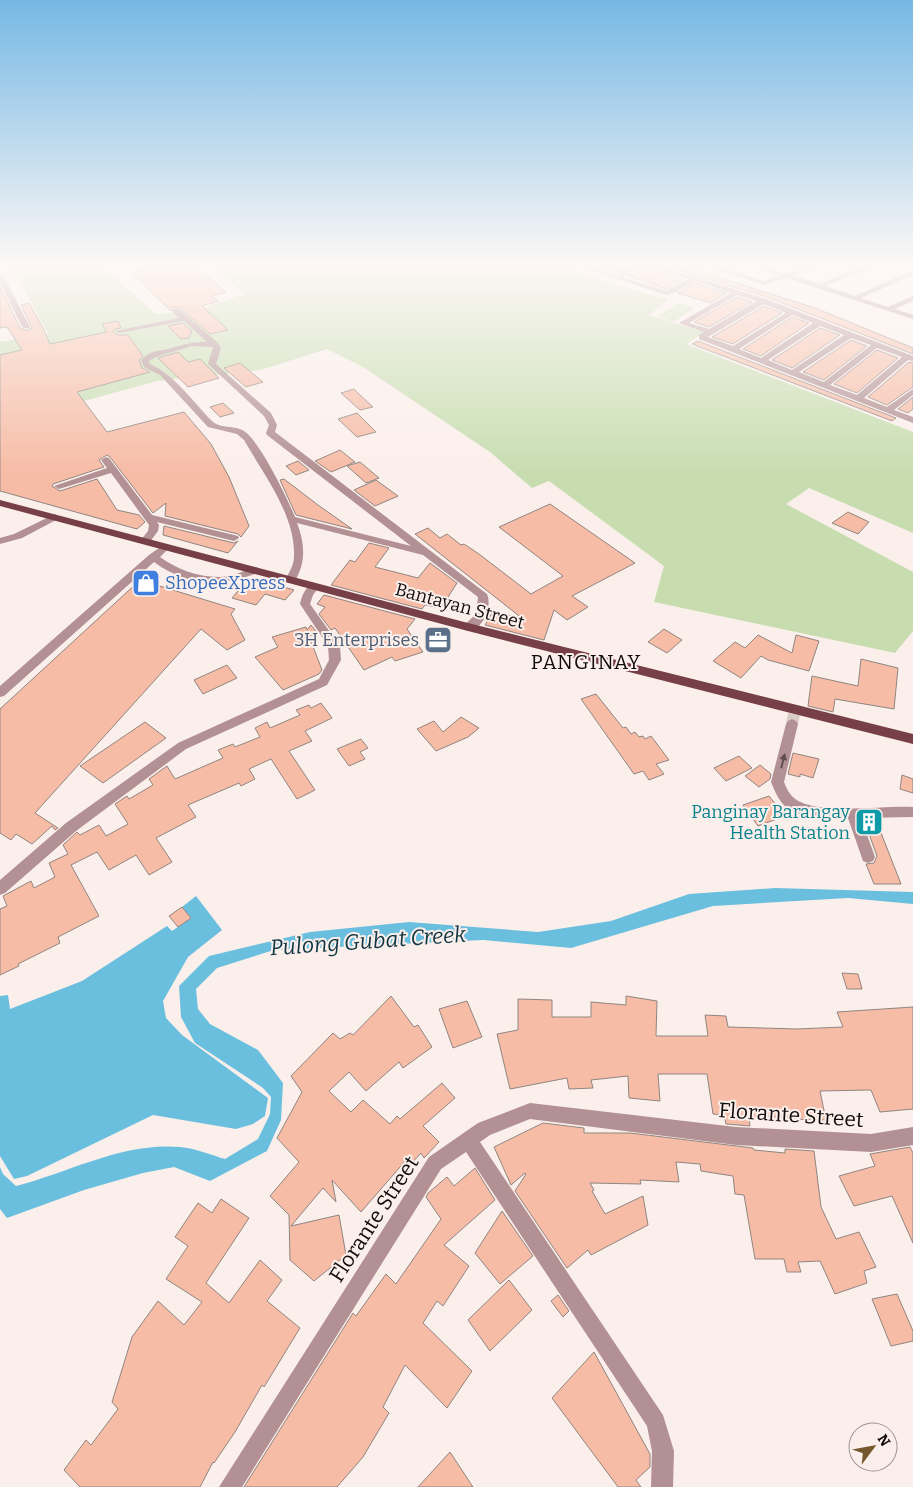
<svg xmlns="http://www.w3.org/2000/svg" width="913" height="1487" font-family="Bitter,serif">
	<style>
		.green { fill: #c7ddb0 }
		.water { fill: #6bbfde }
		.building { fill: #f6bca6; stroke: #908581 }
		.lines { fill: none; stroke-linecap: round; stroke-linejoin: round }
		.minor-tunnel { stroke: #d8cdc9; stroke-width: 12; stroke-dasharray: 12 6; stroke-linecap: butt }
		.minor { fill: #b29093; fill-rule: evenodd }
		.major { fill: #773f47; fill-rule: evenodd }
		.oneway { fill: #614e4f }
		.labels { text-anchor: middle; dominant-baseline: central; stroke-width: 4; stroke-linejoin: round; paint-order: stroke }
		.shop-label { font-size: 18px; fill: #366cbe; stroke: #fbefeb; text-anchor: start }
		.street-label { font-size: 18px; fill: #100c0b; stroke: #fbefeb }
		.service-label { font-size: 18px; fill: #4e5e75; stroke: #fbefeb; text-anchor: end }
		.culture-label { font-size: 18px; fill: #0d838f; stroke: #fbefeb; text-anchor: end }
		.quarter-label { font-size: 20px; letter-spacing: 1px; fill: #100c0b; stroke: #fbefeb }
		.near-street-label { font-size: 21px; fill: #100c0b; stroke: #fbefeb }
		.near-water-label { font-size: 22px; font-style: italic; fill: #0e3643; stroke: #fbefeb }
	</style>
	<rect width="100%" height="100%" fill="#fbefeb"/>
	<path class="green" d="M11 265H101L156 314 201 309 244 294 210 265H263L266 267 276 265H553L668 300 649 315 705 332 686 344 913 432V533L809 488 786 504 913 572V631L895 653 654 602 664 566 549 481 532 488 490 452 363 367 327 349 260 370 157 381 0 424V342L48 334Z
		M679 303 694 308 674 322 658 316Z"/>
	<path class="water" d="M775 888 913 892V904L848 898 713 906 571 948 483 940 274 950 217 968 196 989 198 1009 210 1024 258 1050 283 1083 281 1120 267 1151 210 1181 174 1167 143 1173 84 1190 7 1218 0 1209V1167L3 1174 16 1186C70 1172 123 1142 180 1147 195 1148 211 1155 225 1159L258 1139 270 1114 271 1097 263 1088 195 1043 181 1017 179 986 209 956 310 932 409 922 538 932 611 921 689 894Z
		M196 896 222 930 188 957 163 1001 166 1018 182 1035 268 1098 265 1116 253 1124 236 1129 153 1115 27 1176 14 1179 0 1156V996L8 995 10 1009 82 981 167 926 172 931 191 918 182 907Z"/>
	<path class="building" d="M165 265H193L226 292 212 296 218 301 202 306 228 330 210 334 180 308 173 307 171 311 132 273Z
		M602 265H633L618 272Z
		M661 265H680L815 308 913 348V354L767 297Z
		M646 266V267L683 279 666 289 629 276Z
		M695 283 726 293 710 303 678 293Z
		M0 286 20 328 28 331 32 328 21 305 29 303 43 328 50 344 107 332 102 324 118 321 121 328 115 329 113 332 118 335H128L143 356 139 360 142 368 150 372 77 392 107 432 184 412 211 444 229 477 249 526 241 537 238 534 165 516 166 503 153 513 110 457 107 455 99 460 104 467 53 484 52 486 60 491 97 479 117 510 139 515 145 522 137 529 0 491V355L22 350 7 327 0 328Z
		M737 297 752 302 709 327 694 322Z
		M764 306 782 313 733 344 712 337Z
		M792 317 809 323 761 356 743 349Z
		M183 323 192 331 189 338 181 339 168 326Z
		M820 328 840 335 792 368 772 360Z
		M851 340 867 346 824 380 803 372Z
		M698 341 896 418 892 421 692 344Z
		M877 350 898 358 857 393 834 384Z
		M178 352 188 362 200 359 219 378 188 387 158 358Z
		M909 362 913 363V387L887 405 868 397Z
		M240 363 263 382 246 387 224 368Z
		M354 389 360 395 373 407 360 410 341 393Z
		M913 397V409L908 413 898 409Z
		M223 403 234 413 220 417 210 407Z
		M357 413 376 432 357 437 338 419Z
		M340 450 355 462 331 472 315 461Z
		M298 461 309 470 296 475 286 466Z
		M360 462 379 478 366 483 347 466Z
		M284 479 318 505 352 529 296 515 280 480Z
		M376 480 398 496 375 506 354 490Z
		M550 504 635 563 572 596 588 607 567 620 554 610 544 640 485 625 493 611 523 619 415 534 428 528 440 538 447 534 461 545 464 544 479 554 531 594 563 576 499 527Z
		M848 512 869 522 858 534 832 523Z
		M164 526 234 543 238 541 228 553 163 535Z
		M369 543 389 548 375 567 418 578 430 563 457 583 441 608 425 605 422 609 331 585 350 560 355 562Z
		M140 580 235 609 231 614 245 640 227 650 201 629 35 813 58 828 55 830 52 826 32 844 16 834 11 840 0 833V709Z
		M264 581 294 590 285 600 265 594 256 605 232 598 243 585 256 589Z
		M324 595 415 619 407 629 423 652 395 661 392 657 364 670 335 628 331 630 319 614 325 607 317 604Z
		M311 625 318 634 309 636 322 670 319 674 283 690 255 657 278 647 272 637 306 627 307 630Z
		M664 629 682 640 667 653 648 642Z
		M758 635 792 653 796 635 819 641 809 671 768 660 761 656 741 678 713 661 735 642 745 648Z
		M861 659 898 668 894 709 835 699 833 712 808 706 812 676 858 686Z
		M227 665 237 678 203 694 194 680Z
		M596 694 623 728 626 727 631 734 635 732 639 737 643 736 645 739 651 736 669 760 656 764 664 774 649 780 643 771 634 774 581 699Z
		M321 703 332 718 305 731 312 741 289 751 315 790 297 799 271 759 249 769 255 779 241 786 239 783 188 805 196 817 156 838 172 862 149 875 136 855 109 870 97 852 71 865 99 916 58 937 60 943 18 964 19 966 0 975V909L7 906 3 896 31 881 34 888 55 877 49 863 68 854 63 845 77 832 80 835 99 825 106 836 128 824 115 804 127 796 129 799 153 785 149 779 167 766 175 779 223 758 218 750 233 744 235 747 260 737 255 728 267 722 270 728 300 715 296 710 309 705 311 708Z
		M461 717 479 728 468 737 436 751 417 729 434 721 443 732Z
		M145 722 166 738 103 783 80 766Z
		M361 739 368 748 360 752 365 759 349 766 337 749Z
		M793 753 819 759 813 778 800 774V777L788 774Z
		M739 756 752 768 726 781 714 768Z
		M760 765 771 774 770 779 759 787 745 776Z
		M902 775 913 779V793L900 789Z
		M769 796 785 816 758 826 743 805Z
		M864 820H876L901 884H874L866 864 874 863 877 856Z
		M182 907 191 918 178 927 169 916Z
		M842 973 858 974 862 989H847Z
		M391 996 414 1027 418 1025 432 1047 403 1068 399 1062 366 1091 349 1072 329 1091 351 1112 363 1100 390 1124 397 1116 400 1119 442 1083 455 1098 423 1126 439 1142 424 1158 421 1153 411 1164 407 1159 361 1212 332 1180 336 1202 323 1188 291 1226 339 1215 346 1255 314 1281 290 1260 289 1215 270 1196 299 1162 277 1138 302 1092 291 1076 333 1033 340 1039 350 1033 353 1035Z
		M626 996 657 1001 656 1036H708L705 1015 726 1016 728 1027 797 1029 843 1027 837 1012 913 1007V1109L880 1112 871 1090 820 1091 826 1120H812L810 1115V1120L765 1116V1119L749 1117 750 1126 726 1124 724 1115 713 1114 707 1074H658L660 1101 629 1098 628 1076 591 1080 593 1088 569 1089 567 1078 510 1089 497 1034 518 1030V999L552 1000V1017H591V1002L626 1005Z
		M467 1001 482 1037 453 1048 439 1009Z
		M543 1123 584 1128V1133H630L753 1148 754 1150 785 1153V1149L814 1151 821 1207 836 1239 859 1232 876 1267 864 1271 867 1283 835 1294 820 1261 798 1262 801 1272H787L784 1259H755L744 1195 735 1194 733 1176 701 1171 700 1164 676 1162 679 1182 640 1180 641 1184 590 1183 594 1190 592 1191 605 1214 643 1196 648 1225 591 1255 588 1250 567 1268 515 1191 526 1174 525 1173 511 1185 494 1147Z
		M910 1147 913 1153V1243L892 1196 854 1206 839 1176 875 1166 870 1154Z
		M475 1168 495 1200 444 1245 469 1266 443 1306 437 1301 423 1323 472 1371 447 1408 405 1365 383 1407 389 1413 363 1457 337 1487H244L353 1313 356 1316 386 1274 396 1284 441 1219 426 1197 428 1193 447 1177 454 1186Z
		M221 1199 249 1218 206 1283 229 1303 260 1260 282 1280 267 1301 300 1328 264 1387 262 1385 235 1432 214 1463 213 1462 200 1487H80L64 1470 86 1440 91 1445 118 1409 112 1402 132 1337 158 1301 184 1325 202 1302 166 1279 188 1246 175 1237 198 1203 212 1213Z
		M502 1211 533 1256 500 1284 475 1253Z
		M509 1280 532 1310 490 1351 468 1320Z
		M897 1294 913 1331V1341L891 1346 872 1299Z
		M558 1295 569 1311 563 1317 551 1301Z
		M594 1352 650 1454V1467L636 1480 641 1487H618L552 1398Z
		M450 1452 473 1487H418Z"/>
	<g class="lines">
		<path class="minor-tunnel" d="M792 724 794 714"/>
		<path class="minor" d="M575 265H584L616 275 637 265H645L623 277 666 291 688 279 647 265H656L766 299 913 356V361L908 360 864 398 887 407 913 389V395L894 410 913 417V423L699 339V335L704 332 679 323 731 293 695 281 676 292 666 295ZM737 295 757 301 709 329 689 323ZM764 304 786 313 733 346 708 337ZM792 315 813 323 761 358 739 349ZM820 326 844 335 792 370 768 360ZM851 338 871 345 824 382 799 372ZM877 348 902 357 857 395 830 385Z
			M705 265H714L764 281 779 276 751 265C763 265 774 273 786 273 796 273 808 265 820 265L793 275 819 284 867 265H875L826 286 855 296 913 270V275L861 298 888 307 913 296V301L895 309 913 315V319L786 278 764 285Z
			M0 273 3 275 30 327 29 329 22 327 0 282Z
			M173 309H179L218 343 221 348 216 364 271 413 277 425 275 432 487 594C493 607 482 634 464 630L462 627 476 614 478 597 423 555 297 523C305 544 306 562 295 581H287L286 579C289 572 294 565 294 557 296 516 264 475 244 440L237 434 208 427 160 375 144 367 141 360C152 349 158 352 171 348 187 344 190 342 207 342L184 321 119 333 115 331 179 318 173 313ZM191 346 213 347 208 364 264 416 269 425 266 433 267 435 411 546 295 517C288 499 259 440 244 431 235 425 220 429 212 421 192 401 176 376 150 364L149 361C161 353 177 352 191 346Z
			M106 457 109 458 152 515 238 536 239 538 234 541 157 522 159 525 158 531 149 543H141L140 541 148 531 149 525 111 473 59 489 54 486 107 468 101 460Z
			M55 514 60 517 58 519 22 538 0 544V538L14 534Z
			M165 544 170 547 160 557C179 571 206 580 230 576 239 574 247 569 256 567L261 570 260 572C222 587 188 587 154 562L4 696 0 697V686L149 555Z
			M315 583 320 586 313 595 310 604 340 646 341 660 327 685 186 749 76 831 5 893 0 895V880L66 823 178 743 319 679 329 660 328 646 300 604C302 595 306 585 315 583Z
			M792 719 796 721 798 724 784 782C786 787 789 794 794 798 815 816 884 805 913 807V817L861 818 875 857 873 861 868 863 863 861 848 818C829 818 796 820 782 803 777 797 774 789 771 782L786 724 788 721Z
			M530 1103 736 1127 871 1134 913 1127V1145L871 1152 736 1145 530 1119 490 1135 480 1142 663 1415 674 1451 673 1487H651L652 1451 647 1426 466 1152 441 1169 242 1487H219L429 1157 478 1123Z"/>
		<path class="major" d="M0 500 468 623 913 734V744L468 631 0 506Z"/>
	</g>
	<defs><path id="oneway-solid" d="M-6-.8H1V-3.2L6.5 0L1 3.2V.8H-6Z" transform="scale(1.25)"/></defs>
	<use class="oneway" href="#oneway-solid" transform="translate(783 761) rotate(-76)"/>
	<linearGradient id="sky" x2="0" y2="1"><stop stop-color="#76b8e4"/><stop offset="0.56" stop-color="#fdf8f6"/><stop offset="1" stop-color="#fdf8f6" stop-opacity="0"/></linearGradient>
	<rect width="913" height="473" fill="url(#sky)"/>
	<defs>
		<symbol id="shop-square" viewBox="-11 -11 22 22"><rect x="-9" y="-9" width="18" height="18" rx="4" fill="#3f7fe0" stroke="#fbefeb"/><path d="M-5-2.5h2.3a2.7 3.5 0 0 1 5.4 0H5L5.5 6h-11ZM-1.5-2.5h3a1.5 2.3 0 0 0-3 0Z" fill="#fff"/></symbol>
		<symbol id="office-square" viewBox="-11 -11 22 22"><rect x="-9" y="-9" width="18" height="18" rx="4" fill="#5c6f8a" stroke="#fbefeb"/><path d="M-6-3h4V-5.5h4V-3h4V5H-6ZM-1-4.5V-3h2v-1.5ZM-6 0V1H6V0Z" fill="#fff"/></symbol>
		<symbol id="building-square" viewBox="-11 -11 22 22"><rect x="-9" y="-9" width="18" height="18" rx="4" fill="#0f9aa8" stroke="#fbefeb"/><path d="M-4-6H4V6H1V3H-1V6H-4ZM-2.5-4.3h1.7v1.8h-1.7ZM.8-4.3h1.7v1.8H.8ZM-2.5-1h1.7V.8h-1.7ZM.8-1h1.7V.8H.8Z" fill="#fff"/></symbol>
	</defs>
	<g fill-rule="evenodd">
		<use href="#shop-square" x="130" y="567" width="32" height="32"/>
		<use href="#office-square" x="422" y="624" width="32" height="32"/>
		<use href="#building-square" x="853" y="806" width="32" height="32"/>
	</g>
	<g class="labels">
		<g class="shop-label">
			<text x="165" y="583">ShopeeXpress</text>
		</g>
		<g class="street-label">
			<text transform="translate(460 606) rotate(15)">Bantayan Street</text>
		</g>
		<g class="service-label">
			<text x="419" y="640">3H Enterprises</text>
		</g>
		<g class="culture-label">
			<text x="850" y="812">Panginay Barangay<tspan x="850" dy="21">Health Station</tspan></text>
		</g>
		<g class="quarter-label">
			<text x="586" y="662">PANGINAY</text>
		</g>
		<g class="near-street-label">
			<text transform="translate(791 1115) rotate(4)">Florante Street</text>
			<text transform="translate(374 1219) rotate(-57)">Florante Street</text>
		</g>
		<g class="near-water-label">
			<text transform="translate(368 941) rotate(-4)">Pulong Gubat Creek</text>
		</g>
	</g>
	<g transform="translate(873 1447) rotate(58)"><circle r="24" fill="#fbefeb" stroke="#9d9491"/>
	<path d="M0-4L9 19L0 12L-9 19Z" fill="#76572c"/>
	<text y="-8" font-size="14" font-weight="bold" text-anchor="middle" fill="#100c0b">N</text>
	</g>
</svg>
